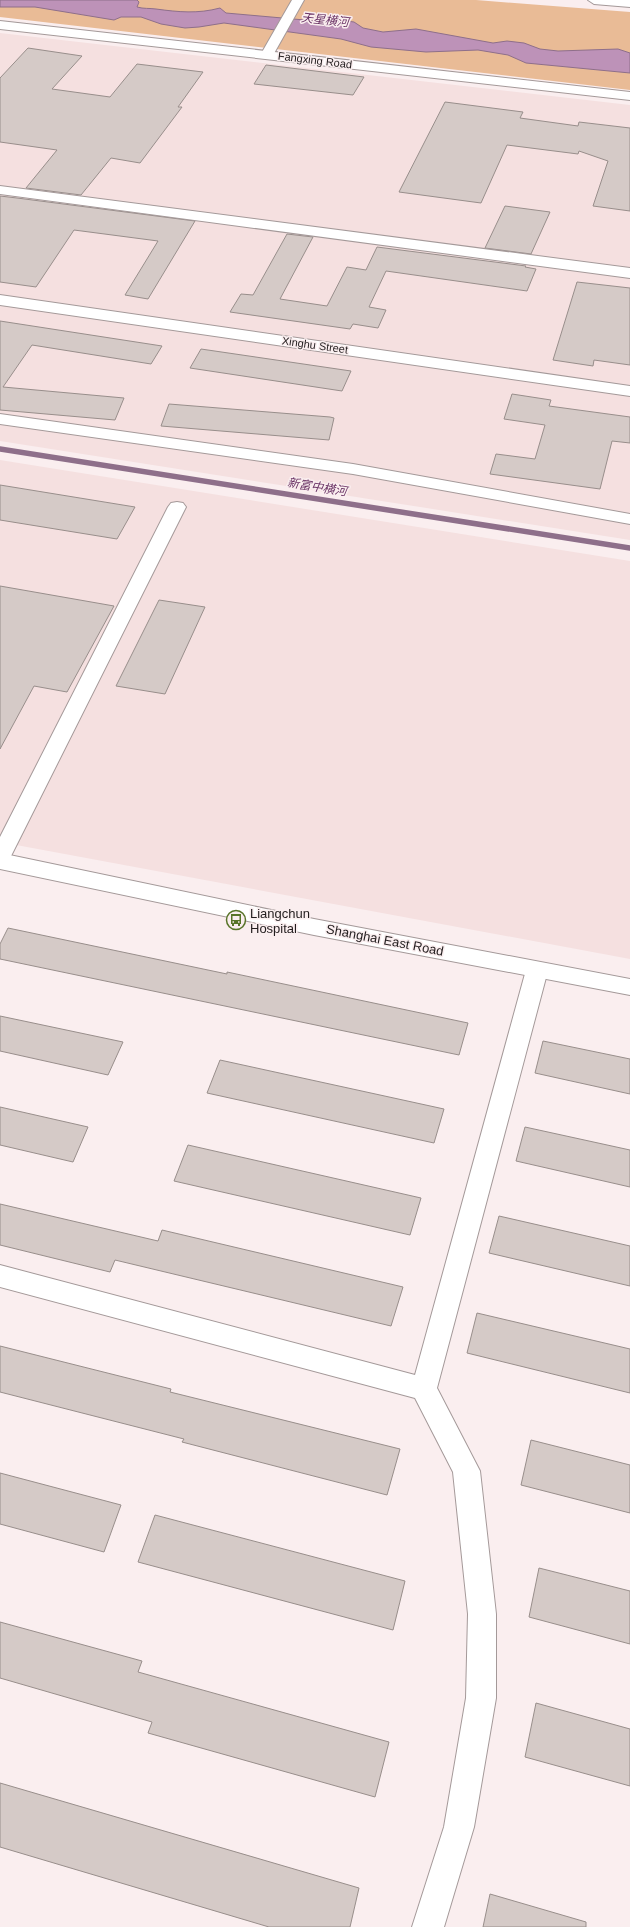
<svg xmlns="http://www.w3.org/2000/svg" width="630" height="1927" font-family="Helvetica,'Noto Sans SC',sans-serif">
	<style>
		.built { fill: #f5e0e0 }
		.green { fill: #e9bb96 }
		.water { fill: #bd92b8; stroke: #8e6f8a }
		.lines { fill: none; stroke-linecap: round; stroke-linejoin: round }
		.stream { stroke: #8e6f8a; stroke-width: 5.5 }
		.building { fill: #d5cac7; stroke: #988e8b }
		.minor-casing { stroke: #a49999; stroke-width: 2 }
		.tertiary-casing { stroke: #a49999; stroke-width: 2 }
		.primary-casing { stroke: #a49999; stroke-width: 2 }
		.minor { fill: #fff; fill-rule: evenodd }
		.tertiary { fill: #fff; fill-rule: evenodd }
		.primary { fill: #fff; fill-rule: evenodd }
		.labels { text-anchor: middle; dominant-baseline: central; stroke-width: 3; stroke-linejoin: round; paint-order: stroke }
		.far-street-label { font-size: 11px; fill: #221d1e; stroke: #faeeef }
		.far-water-label { font-size: 12px; font-style: italic; fill: #6b3466; stroke: #faeeef }
		.poi-label { font-size: 13px; fill: #221d1e; stroke: #faeeef; text-anchor: start }
		.street-label { font-size: 13px; fill: #221d1e; stroke: #faeeef }
	</style>
	<rect width="100%" height="100%" fill="#faeeef"/>
	<path class="built" d="M0 33 630 105V540L0 441Z
		M0 460 630 561V959L0 842Z"/>
	<path class="green" d="M0 0H476L630 12V90L0 17Z"/>
	<path class="water" d="M0 0H137L139 2 137 7C144 9 149 8 156 9 178 12 198 14 220 8L226 13 316 21 339 20 354 22 363 28 383 32 416 29 493 43 507 41 524 43 540 49 558 51 618 49 630 53V73L526 63 508 55 478 50 426 52 371 47 341 39 224 23 199 27 185 28 161 24 141 17H121L114 20 35 7H0Z"/>
	<g class="lines">
		<path class="stream" d="M0 449 630 548"/>
	</g>
	<path class="building" d="M28 48 82 56 52 89 110 97 137 64 203 72 178 107H182L140 163 111 158 81 195 26 188 57 150 0 142V78Z
		M266 65 364 77 353 95 254 84Z
		M445 102 523 112 520 118 578 126 579 122 630 128V211L593 206 608 161 579 151 578 154 507 145 481 203 399 192Z
		M0 196 17 198 195 221 148 299 125 295 158 241 74 230 36 287 0 282Z
		M505 206 550 212 531 254 485 248Z
		M287 234 313 237 280 299 327 306 347 267 366 270 377 247 526 266 525 267 536 269 527 291 386 271 369 307 386 310 378 328 353 324 350 329 230 312 241 294 253 295Z
		M577 282 630 288V365L594 360 593 366 553 360Z
		M0 321 162 346 151 364 32 345 3 387 124 398 115 420 0 410Z
		M201 349 351 371 342 391 190 368Z
		M512 394 551 400 549 406 630 417V443L612 441 600 489 490 474 496 454 535 459 545 425 504 419Z
		M169 404 330 417 334 418 329 440 161 426Z
		M0 485 135 507 117 539 0 520Z
		M0 586 114 606 67 692 34 686 0 749Z
		M159 600 205 607 165 694 116 686Z
		M8 928 227 974V972L468 1023 459 1055 0 959V944Z
		M0 1016 123 1042 108 1075 0 1051Z
		M543 1041 630 1059V1094L535 1073Z
		M220 1060 444 1109 434 1143 207 1093Z
		M0 1107 88 1127 73 1162 0 1145Z
		M525 1127 630 1150V1187L516 1161Z
		M188 1145 421 1198 410 1235 174 1181Z
		M0 1204 158 1241 162 1230 403 1287 391 1326 115 1260 110 1272 0 1245Z
		M499 1216 630 1246V1286L489 1253Z
		M477 1313 630 1349V1393L467 1353Z
		M0 1346 171 1389 170 1392 400 1449 387 1495 182 1442 184 1439 0 1392Z
		M531 1440 630 1465V1513L521 1485Z
		M0 1473 121 1505 104 1552 0 1524Z
		M155 1515 405 1581 393 1630 138 1562Z
		M539 1568 630 1591V1644L529 1617Z
		M0 1622 142 1661 138 1672 389 1742 375 1797 148 1733 152 1722 0 1678Z
		M536 1703 630 1729V1786L525 1757Z
		M0 1783 359 1888 350 1927H269L0 1847Z
		M490 1894 586 1922V1927H483Z"/>
	<g class="lines">
		<defs>
			<path id="minor" d="M292 0H304L272 57H262L261 54Z
				M0 186 630 268V278L0 194Z
				M0 414 353 464 630 514V524L353 474 0 424Z
				M177 502 183 503 186 507 10 858 7 863 0 866V837L168 507 171 503Z
				M537 962 545 964 548 970 437 1388 480 1471 496 1614V1698L474 1827 444 1927H412L444 1827 466 1698 468 1614 453 1472 415 1398 0 1287V1265L415 1375 526 970 529 964Z"/>
			<path id="tertiary" d="M0 21 630 92V100L0 29Z
				M0 295 630 386V396L0 305Z
				M0 853 314 919 630 979V995L314 935 0 869Z"/>
			<path id="primary" d="M588 0H630V7L594 4Z"/>
		</defs>
		<use href="#minor" class="minor-casing"/>
		<use href="#tertiary" class="tertiary-casing"/>
		<use href="#primary" class="primary-casing"/>
		<use href="#minor" class="minor"/>
		<use href="#tertiary" class="tertiary"/>
		<use href="#primary" class="primary"/>
	</g>
	<defs>
		<symbol id="bus-ring" viewBox="-11 -11 22 22"><circle r="9.5" fill="#faeeef" stroke="#587428" stroke-width="1.5"/><path d="M-5-6H5V4H4V6H2V4H-2V6H-4V4H-5ZM-3.5-4V0h7V-4ZM-3.5 1.2v1.5H-2V1.2ZM2 1.2v1.5H3.5V1.2Z" fill="#587428"/></symbol>
	</defs>
	<g fill-rule="evenodd">
		<use href="#bus-ring" x="225" y="909" width="22" height="22"/>
	</g>
	<g class="labels">
		<g class="far-street-label">
			<text transform="translate(315 60) rotate(7)">Fangxing Road</text>
			<text transform="translate(315 345) rotate(8)">Xinghu Street</text>
		</g>
		<g class="far-water-label">
			<text transform="translate(325 20) rotate(6)">天星横河</text>
			<text transform="translate(317 487) rotate(9)">新富中横河</text>
		</g>
		<g class="poi-label">
			<text x="250" y="913">Liangchun<tspan x="250" dy="15">Hospital</tspan></text>
		</g>
		<g class="street-label">
			<text transform="translate(385 940) rotate(11)">Shanghai East Road</text>
		</g>
	</g>
</svg>
